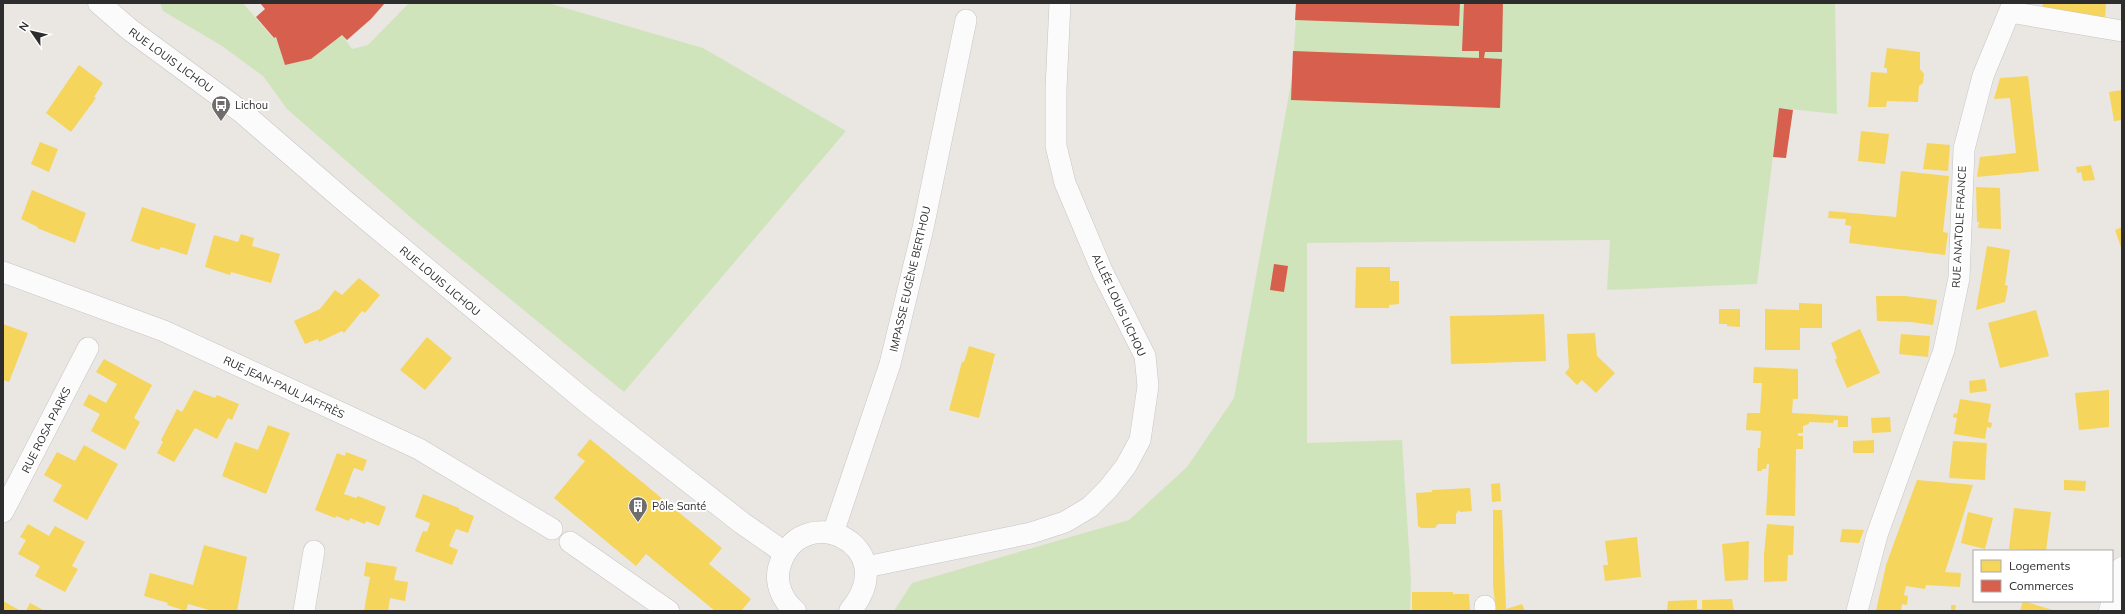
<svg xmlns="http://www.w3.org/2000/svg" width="2125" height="614" font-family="Mulish,sans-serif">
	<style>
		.green { fill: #d0e4bc }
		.homes { fill: #f6d55c }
		.shops { fill: #d6604d }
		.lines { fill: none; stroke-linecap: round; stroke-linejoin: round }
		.street-casing { stroke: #c6c5c5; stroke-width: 22 }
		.secondary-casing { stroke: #c6c5c5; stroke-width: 23 }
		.street { stroke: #fcfbfb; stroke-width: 21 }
		.secondary { stroke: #fcfbfb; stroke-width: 22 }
		.labels { text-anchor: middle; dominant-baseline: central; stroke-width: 4; stroke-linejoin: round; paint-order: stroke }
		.street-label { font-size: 11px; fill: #2d2d2d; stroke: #fff }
		.poi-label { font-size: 11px; fill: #2d2d2d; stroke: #fff; text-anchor: start }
	</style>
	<rect width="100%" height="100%" fill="#eae6e2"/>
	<path class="green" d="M160 3H243L273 38 276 37 285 65 311 59 342 35 352 49 368 45 409 3H548L703 48 846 131 624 392 416 222 287 109 263 76 222 46 163 11Z
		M1297 3H1835L1837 114 1779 108 1757 284 1607 290 1610 240 1307 243V443L1402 440 1411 580 1410 611H894L912 583 1129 520 1187 467 1234 398 1292 78Z"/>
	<path class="homes" d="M2043 3H2106L2105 19 2042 14Z
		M1887 48 1920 52V69L1924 74 1923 83 1919 86 1918 102 1887 101 1886 107H1868L1871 72 1887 73V68H1884Z
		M79 65 103 83 94 97 96 98 71 132 46 113Z
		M2028 76 2039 171 1977 177 1980 157 2016 153 2010 98 1994 99 2000 78Z
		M2122 90V120L2114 121 2109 92Z
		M1861 131 1889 134 1885 164 1858 161Z
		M40 142 58 149 49 172 31 164Z
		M1927 143 1950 145 1948 171 1923 169Z
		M2091 165 2095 180 2083 181 2081 172 2077 173 2076 167Z
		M1901 171 1949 176 1943 232 1948 233 1945 255 1849 243 1851 226 1845 225 1846 219 1828 218 1829 211 1896 217Z
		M1976 187 2000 188 2001 229 1978 228 1979 222H1977Z
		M32 190 86 213 75 243 37 228 38 227 21 219Z
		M142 207 196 224 187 255 161 247 159 250 131 241Z
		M2122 227V250L2115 230Z
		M241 234 254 238 252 246 280 254 271 283 231 272 230 275 205 267 214 235 238 242Z
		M1987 246 2010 250 2005 285 2008 286 2005 302 1976 310Z
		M1356 267H1390V281H1399V304L1389 305V308H1355Z
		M359 278 380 295 365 313 362 311 344 333 342 331 319 342 318 339 305 344 294 321 320 309 335 290 342 295Z
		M1876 296H1905L1937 300 1933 325 1911 322 1877 321Z
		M1799 303 1822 304V328H1800V350H1765V309L1799 310Z
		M1719 309H1740V327L1727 326V324H1719Z
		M2036 310 2049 356 2000 368 1988 323Z
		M1544 314 1546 361 1451 364 1450 316Z
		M3 324 28 333 9 382 3 380Z
		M1860 329 1880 373 1847 388 1835 360 1837 358 1831 343Z
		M1595 333 1597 356 1615 373 1596 393 1582 380 1577 385 1565 373 1569 368 1567 334Z
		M1901 334 1930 336 1928 357 1899 354Z
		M427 337 452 358 425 390 400 370Z
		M969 346 995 354 979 418 949 410 962 362H964Z
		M104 359 152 385 134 418 140 422 125 450 91 431 100 414 83 405 89 394 106 403 117 384 96 372Z
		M1754 367 1798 369V399H1793L1792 413 1848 416V427H1838V420H1834L1833 423 1809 422V424L1803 426V433H1798V436H1803V449H1796L1795 516 1766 515 1769 464H1767L1766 469H1762V471H1757L1758 448H1760L1761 431 1746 430 1747 413H1760L1762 383H1753Z
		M1985 379 1987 391 1970 393 1969 381Z
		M194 390 215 398 217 395 239 404 232 420 228 418 217 439 195 428 174 462 157 453 163 442 161 440 177 409 182 412Z
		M2109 390V427L2079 430 2075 393Z
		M1960 399 1991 404 1988 422 1992 423 1991 428 1987 427 1985 439 1954 434 1957 418 1953 417 1954 413 1957 414Z
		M1890 417 1891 432 1872 433 1871 418Z
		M268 425 290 433 266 494 222 476 235 442 258 450Z
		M590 439 722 548 709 564 751 599 741 611H715L646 554 636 566 554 498 585 461 577 455Z
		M1874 440V453H1853V441Z
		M1953 441 1987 443 1985 480 1949 478Z
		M84 445 118 464 87 520 53 501 62 485 44 475 57 452 75 461Z
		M346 452 367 460 363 471 354 468 344 494 356 498 358 496 386 507 379 526 366 521 365 524 350 518 349 521 336 516 335 518 315 510 337 453 345 456Z
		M1917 480 1973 485 1945 572 1961 573 1960 587 1926 585 1925 589 1906 586 1904 595 1908 596 1907 605 1902 604 1901 611H1876L1886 565Z
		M2064 480 2086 481 2085 491 2064 490Z
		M1500 483 1501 501 1492 502 1491 484Z
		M1470 488 1472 511 1460 512 1459 510 1456 514V524H1438L1435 528H1421L1418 526 1416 493 1432 492V490Z
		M423 494 459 508V510L474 516 468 533 456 529 449 546 458 550 452 565 415 551 423 531 427 532 430 523 415 517Z
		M2014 508 2051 512 2046 551 2009 549Z
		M1493 510H1502L1506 609 1522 604 1525 611H1496L1493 585Z
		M1968 512 1993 518 1985 549 1961 543Z
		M28 524 49 536 55 526 85 542 72 566 78 569 65 592 35 576 40 566 18 554 26 540 20 537Z
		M1767 524 1794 526 1793 555H1788L1787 581 1764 582V554Z
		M1842 529 1864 530 1859 543 1840 542Z
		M1637 537 1641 577 1605 581 1603 565H1608L1605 541Z
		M1749 541 1748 580 1725 581 1722 544Z
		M204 545 247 557 237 611H213L188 604 186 611 167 605 168 603 144 596 150 573 193 585Z
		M366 562 397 567 394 580 408 582 405 601 390 598 388 611H364L370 577 364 576Z
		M1412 592H1453V594H1469L1470 611H1412Z
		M1732 599 1734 611H1667L1668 601 1697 600V609H1702V600Z
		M3 601 21 611H3Z
		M2023 601 2056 611H2020Z
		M30 603 45 611H26Z
		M1951 605H1956L1955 611H1951Z"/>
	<path class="shops" d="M260 3H385L371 19 347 40 342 35 311 59 285 65 276 37 274 38 256 17 265 9Z
		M1296 3H1460L1459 26 1295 20Z
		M1464 3H1503L1502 52H1485L1484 58 1502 59 1500 108 1291 100 1293 51 1479 58V51H1462Z
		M1779 108 1793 110 1786 158 1773 157Z
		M1274 264 1288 266 1284 292 1270 290Z"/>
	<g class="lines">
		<defs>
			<path id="street" d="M2010 12 2122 31
				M3 272 164 331 419 449 552 529
				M3 512 88 348
				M833 533 890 364 923 228 966 20
				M570 542 669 611
				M866 567 1031 533 1065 522 1090 507 1108 489 1126 466 1140 440 1148 386 1145 356 1103 273 1065 183 1056 146V89L1060 3
				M1485 606V611
				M304 611 314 551
				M1857 611 1877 535 1944 350 1959 278 1964 149 1983 76 2013 3"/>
			<path id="secondary" d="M99 3 129 29 243 113 346 202 588 403 742 523 785 553
				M795 611C783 601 775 584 779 568 798 496 906 544 850 611
				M2110 611 2122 568"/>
		</defs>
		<use href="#street" class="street-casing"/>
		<use href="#secondary" class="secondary-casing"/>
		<use href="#street" class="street"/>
		<use href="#secondary" class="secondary"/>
	</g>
	<defs>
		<symbol id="bus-pin" viewBox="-11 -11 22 30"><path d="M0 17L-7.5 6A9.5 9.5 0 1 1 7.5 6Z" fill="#6f6e6c" stroke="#fff"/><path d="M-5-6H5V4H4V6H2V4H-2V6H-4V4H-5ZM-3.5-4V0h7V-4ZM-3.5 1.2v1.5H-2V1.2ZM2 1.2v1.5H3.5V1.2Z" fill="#fff"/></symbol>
		<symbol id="building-pin" viewBox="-11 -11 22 30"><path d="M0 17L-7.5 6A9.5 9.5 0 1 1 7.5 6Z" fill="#6f6e6c" stroke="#fff"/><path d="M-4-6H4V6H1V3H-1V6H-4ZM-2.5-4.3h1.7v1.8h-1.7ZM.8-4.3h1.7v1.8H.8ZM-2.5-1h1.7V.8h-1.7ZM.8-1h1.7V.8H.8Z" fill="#fff"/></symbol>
	</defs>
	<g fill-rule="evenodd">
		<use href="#bus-pin" x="210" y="94" width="22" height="30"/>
		<use href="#building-pin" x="627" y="495" width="22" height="30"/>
	</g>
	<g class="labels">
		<g class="street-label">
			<text transform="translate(171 60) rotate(36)">RUE LOUIS LICHOU</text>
			<text transform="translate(1959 227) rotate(-87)">RUE ANATOLE FRANCE</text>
			<text transform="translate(910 279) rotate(-77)">IMPASSE EUGÈNE BERTHOU</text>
			<text transform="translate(440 281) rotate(40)">RUE LOUIS LICHOU</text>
			<text transform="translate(1119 305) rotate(65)">ALLÉE LOUIS LICHOU</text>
			<text transform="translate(284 387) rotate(25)">RUE JEAN-PAUL JAFFRÈS</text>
			<text transform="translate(46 430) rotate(-63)">RUE ROSA PARKS</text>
		</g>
		<g class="poi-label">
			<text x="235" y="105">Lichou</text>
			<text x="652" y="506">Pôle Santé</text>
		</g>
	</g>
	<rect width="2125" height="614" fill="none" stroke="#2d2d2d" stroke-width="8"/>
	<rect x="1973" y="550" width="140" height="52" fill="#ffffff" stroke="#ababab"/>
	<rect x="1981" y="560" width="20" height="12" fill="#f6d55c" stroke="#ababab"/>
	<text x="2009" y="570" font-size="12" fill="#2d2d2d">Logements</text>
	<rect x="1981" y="580" width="20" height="12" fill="#d6604d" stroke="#ababab"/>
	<text x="2009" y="590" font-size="12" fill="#2d2d2d">Commerces</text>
	<g transform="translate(32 32) rotate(304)" stroke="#ffffff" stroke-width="3" paint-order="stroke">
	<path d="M0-3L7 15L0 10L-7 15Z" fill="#2d2d2d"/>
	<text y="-6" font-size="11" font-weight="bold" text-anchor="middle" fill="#2d2d2d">N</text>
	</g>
</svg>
